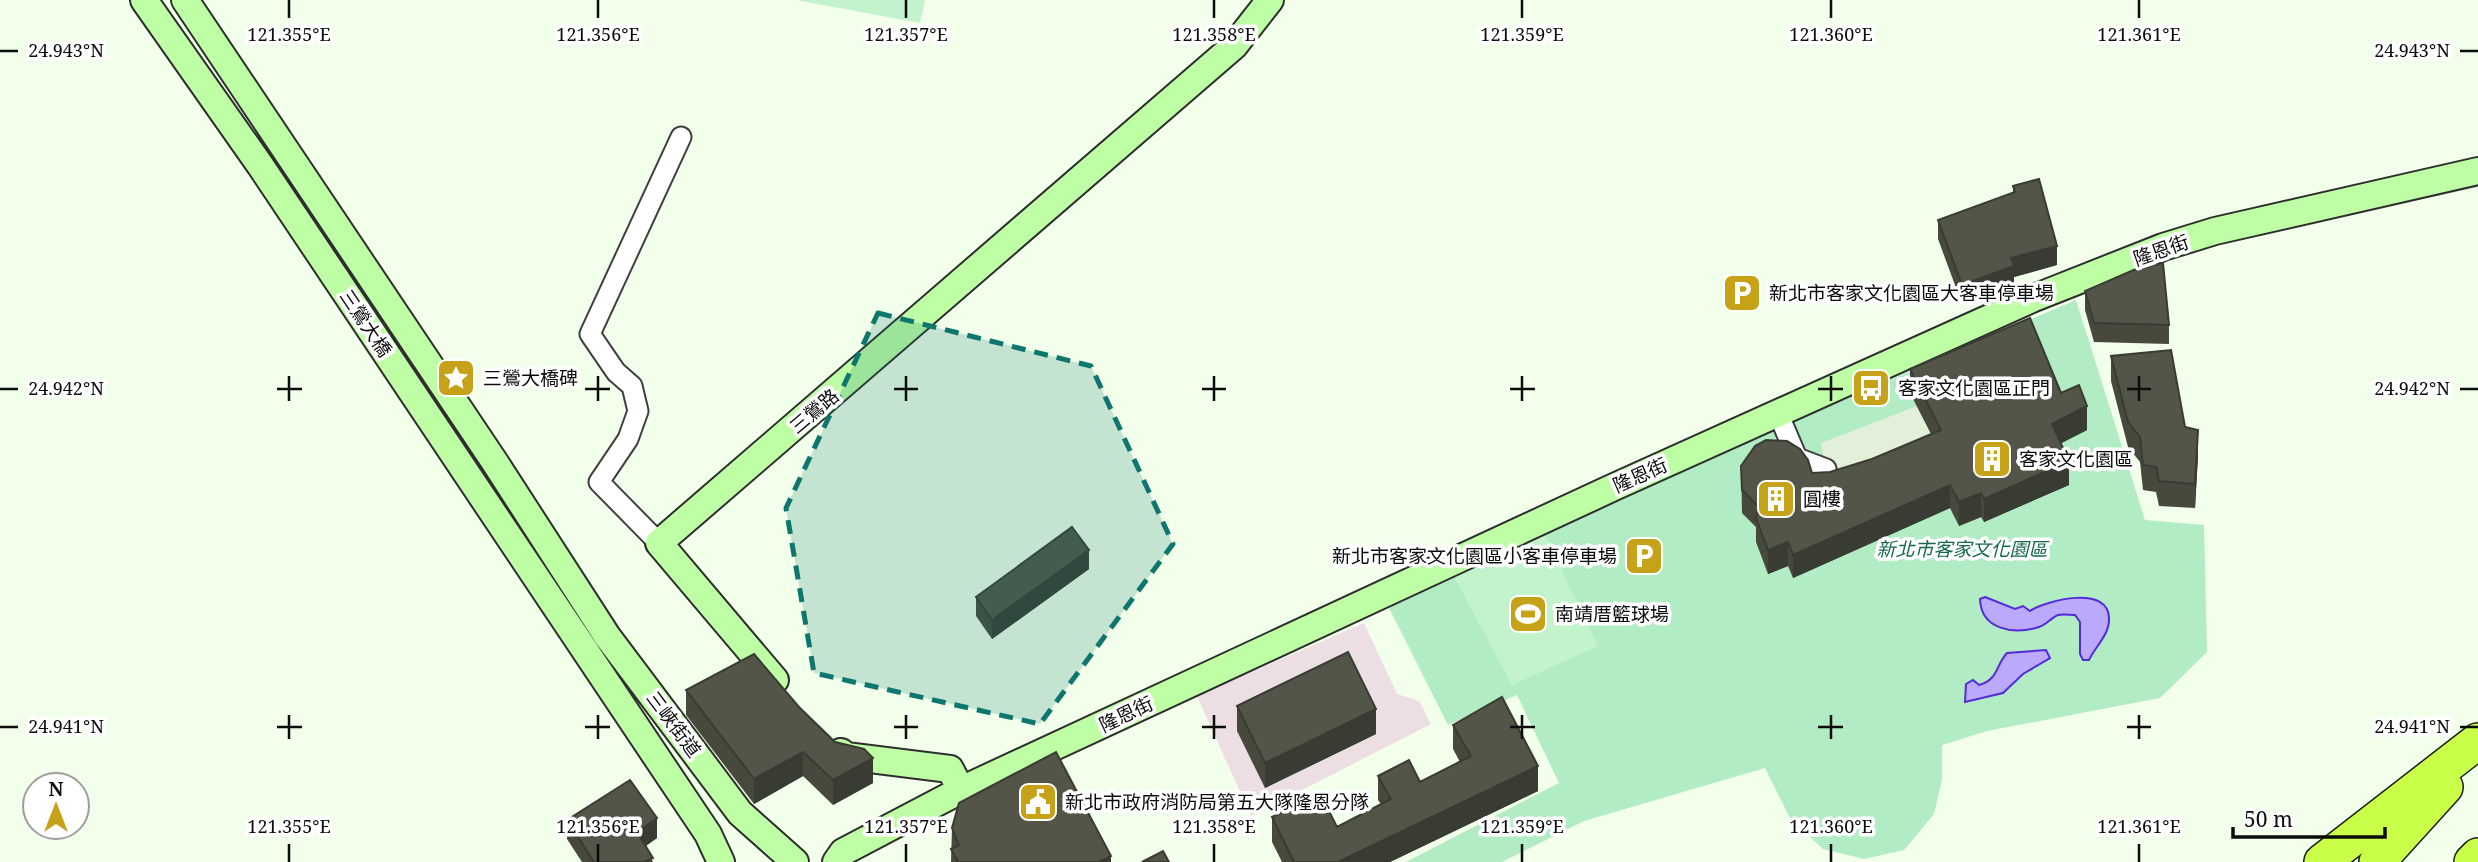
<svg xmlns="http://www.w3.org/2000/svg" width="2478" height="862" font-family="'Noto Serif','Noto Sans TC',serif">
	<style>
		.industrial { fill: #ecdee2 }
		.green { fill: #b1ecc4 }
		.pitch { fill: #c3f3cc }
		.plaza { fill: #e2efd9 }
		.water { fill: #bbaafb; stroke: #542bd8; stroke-width: 2 }
		.lines { fill: none; stroke-linecap: round; stroke-linejoin: round }
		.street-casing { stroke: #3f3f3f; stroke-width: 23 }
		.secondary-casing { stroke: #2e2e2e; stroke-width: 30 }
		.highway-casing { stroke: #1d1d1d; stroke-width: 38 }
		.street { stroke: #fff; stroke-width: 19 }
		.secondary { stroke: #beffa5; stroke-width: 26 }
		.highway { stroke: #c9ff48; stroke-width: 35 }
		.wall { fill: #47493d }
		.shaded-wall { fill: #393c32 }
		.building { fill: #525547; stroke: #393c32; stroke-width: 2 }
		.marked { fill: #0f766e; fill-opacity: 0.2; stroke: #0f766e; stroke-width: 5; stroke-dasharray: 14 9; stroke-linejoin: round }
		.ticks { fill: none; stroke: #0c0c0c; stroke-width: 2.5 }
		.labels { text-anchor: middle; dominant-baseline: central; stroke-width: 7; stroke-linejoin: round; paint-order: stroke }
		.street-label { font-size: 19px; fill: #0c0c0c; stroke: #fff }
		.poi-label { font-size: 19px; fill: #0c0c0c; stroke: #fff; text-anchor: start }
		.park-label { font-size: 19px; font-style: italic; fill: #17684a; stroke: #fff }
		.ticks-label { font-size: 18px; text-anchor: middle; fill: #0c0c0c; stroke: #fff; stroke-width: 7; stroke-linejoin: round; paint-order: stroke }
	</style>
	<rect width="100%" height="100%" fill="#f2ffea"/>
	<path class="industrial" d="M1364 623 1397 694 1419 701 1431 724 1251 816 1197 696Z"/>
	<path class="green" d="M2076 300 2145 520 2204 525 2207 652 2160 698 1987 731 1942 745V779L1934 814 1904 850 1864 859 1823 849 1790 818 1765 768 1584 821 1502 862H1406L1559 783 1517 695 1448 725 1389 608 1452 572 1512 684 1567 582 1542 529Z"/>
	<path class="pitch" d="M796 0H925L920 23Z
		M1542 529 1598 646 1512 685 1452 572Z"/>
	<path class="plaza" d="M1917 406 1941 453 1830 496 1821 443Z"/>
	<path class="water" d="M1985 597 2015 609 2023 606 2030 611C2046 600 2111 584 2109 620 2109 635 2095 647 2089 660H2083L2080 654V622L2075 615C2070 615 2062 614 2058 615 2051 618 2046 625 2039 627 2014 635 1981 630 1980 599Z
		M2046 650 2050 658 2023 674 2003 693 1965 702 1966 684 1973 680 1979 685C1999 679 1995 666 2007 653Z"/>
	<g class="lines">
		<defs>
			<path id="street" d="M1778 413 1797 458 1826 469
				M659 543 599 482 628 439 638 411 632 386 616 372 590 334 681 137"/>
			<path id="secondary" d="M144 0 260 165 708 834 721 862
				M185 0 494 461 607 636 740 813 795 862
				M775 680 659 543 1234 46 1270 0
				M841 752 846 756 950 769 961 790
				M836 862 843 852 961 790 1614 487 2034 298 2163 247 2215 231 2478 171"/>
			<path id="highway" d="M2322 862 2478 741
				M2377 862 2445 787
				M2472 862 2478 856"/>
		</defs>
		<use href="#street" class="street-casing"/>
		<use href="#secondary" class="secondary-casing"/>
		<use href="#highway" class="highway-casing"/>
		<use href="#street" class="street"/>
		<use href="#secondary" class="secondary"/>
		<use href="#highway" class="highway"/>
	</g>
	<path class="wall" d="M2013 186 2057 265 2014 277V285L1962 304 1938 239V220L2013 193Z
		M2085 291 2169 325V344L2094 342 2085 310Z
		M2111 356 2185 427 2198 455 2195 508 2159 506 2156 492 2143 490 2140 462 2128 447 2111 381Z
		M1910 369 2061 393 2087 430 2061 443 2069 485 1984 522 1981 517 1959 526 1950 508 1793 578 1788 566 1768 574 1756 542V527L1742 513 1741 466 1812 473 1830 472 1872 459 1931 434 1910 393Z
		M1089 569 992 639 976 616V597Z
		M686 690 799 707 835 742 873 783 833 805 803 776 754 804 686 715Z
		M1237 706 1376 734 1265 788 1237 731Z
		M1453 725 1538 791 1390 862H1282L1272 842V817L1337 827 1381 804 1378 800V776L1420 782 1460 762 1453 749Z
		M567 820 657 838 646 846 653 862H582L567 839Z
		M952 828 1111 862H951Z"/>
	<path class="shaded-wall" d="M2057 246V265L2014 277V285L1962 304V285L2011 258Z
		M2087 406V430L2052 448V424Z
		M2198 430V455L2195 508V484Z
		M2069 461V485L1984 522V499Z
		M1950 485V508L1793 578V555Z
		M1981 493V517L1959 526V502Z
		M1788 542V566L1768 574V550Z
		M1089 550V569L992 639V620Z
		M1376 709V734L1265 788V763Z
		M803 752V776L754 804V779Z
		M873 758V783L833 805V780Z
		M1538 766V791L1390 862H1338Z
		M657 818V838L637 851V832Z
		M1111 856V862H1099Z"/>
	<path class="building" d="M2039 179 2057 246 2011 258 2014 266 1962 285 1938 220 2015 192 2013 186Z
		M2163 263 2169 325 2094 323 2085 291 2136 269Z
		M2030 318 2061 393 2079 385 2087 406 2052 424 2069 461 1984 499 1981 493 1959 502 1950 485 1793 555 1788 542 1768 550 1756 518 1759 507 1742 490 1741 466 1755 446 1766 440 1787 441 1800 449 1808 460 1812 473 1830 472 1872 459 1941 430 1910 369Z
		M2171 350 2185 427 2198 430 2195 484 2159 481 2156 467 2143 465 2140 437 2128 422 2111 356Z
		M1072 527 1089 550 992 620 976 597Z
		M1348 652 1376 709 1265 763 1237 706Z
		M754 654 799 707 835 742 864 749 873 758 833 780 803 752 754 779 686 690Z
		M1502 697 1538 766 1338 862H1294L1272 817 1320 793 1337 827 1391 799 1378 776 1409 760 1420 782 1471 756 1453 725Z
		M1056 752 1111 856 1099 862H958L951 849 959 845 952 828 959 803Z
		M630 780 657 818 637 832 653 858 644 862H594L567 820Z
		M1163 851 1169 862H1142Z"/>
	<path class="marked" d="M878 313 1091 366 1173 544 1040 724 814 673 786 508Z"/>
	<path class="ticks" d="M289 0V18M598 0V18M906 0V18M1214 0V18M1522 0V18M1831 0V18M2139 0V18M0 51H18M2460 51H2478M289 376V401M598 376V401M906 376V401M1214 376V401M1522 376V401M1831 376V401M2139 376V401M0 389H18M277 389H302M585 389H610M894 389H918M1202 389H1226M1510 389H1535M1818 389H1843M2127 389H2151M2460 389H2478M289 715V739M598 715V739M906 715V739M1214 715V739M1522 715V739M1831 715V739M2139 715V739M0 727H18M277 727H302M585 727H610M894 727H918M1202 727H1226M1510 727H1535M1818 727H1843M2127 727H2151M2460 727H2478M289 844V862M598 844V862M906 844V862M1214 844V862M1522 844V862M1831 844V862M2139 844V862"/>
	<defs>
		<symbol id="parking-square" viewBox="-11 -11 22 22"><rect x="-9" y="-9" width="18" height="18" rx="4" fill="#c6a219" stroke="#fff"/><path d="M-3.5-5.5H1a3.5 3.5 0 0 1 0 7H-1V5.5H-3.5ZM-1-3.4V-.6H.8a1.4 1.4 0 0 0 0-2.8Z" fill="#fff"/></symbol>
		<symbol id="sight-square" viewBox="-11 -11 22 22"><rect x="-9" y="-9" width="18" height="18" rx="4" fill="#c6a219" stroke="#fff"/><path d="M0-6L1.8-2.2L6-1.7L2.9 1.2L3.7 5.4L0 3.3L-3.7 5.4L-2.9 1.2L-6-1.7L-1.8-2.2Z" fill="#fff"/></symbol>
		<symbol id="bus-square" viewBox="-11 -11 22 22"><rect x="-9" y="-9" width="18" height="18" rx="4" fill="#c6a219" stroke="#fff"/><path d="M-5-6H5V4H4V6H2V4H-2V6H-4V4H-5ZM-3.5-4V0h7V-4ZM-3.5 1.2v1.5H-2V1.2ZM2 1.2v1.5H3.5V1.2Z" fill="#fff"/></symbol>
		<symbol id="building-square" viewBox="-11 -11 22 22"><rect x="-9" y="-9" width="18" height="18" rx="4" fill="#c6a219" stroke="#fff"/><path d="M-4-6H4V6H1V3H-1V6H-4ZM-2.5-4.3h1.7v1.8h-1.7ZM.8-4.3h1.7v1.8H.8ZM-2.5-1h1.7V.8h-1.7ZM.8-1h1.7V.8H.8Z" fill="#fff"/></symbol>
		<symbol id="stadium-square" viewBox="-11 -11 22 22"><rect x="-9" y="-9" width="18" height="18" rx="4" fill="#c6a219" stroke="#fff"/><path d="M0-5a6.5 5 0 1 0 0 10a6.5 5 0 1 0 0-10ZM-3.5-1.8h7v3.6h-7Z" fill="#fff"/></symbol>
		<symbol id="civic-square" viewBox="-11 -11 22 22"><rect x="-9" y="-9" width="18" height="18" rx="4" fill="#c6a219" stroke="#fff"/><path d="M-.6-6.5H3V-4.5H.6V-3L4-1V1h2V6H-6V1h2V-1L-.6-3ZM-1.2 2.5V6h2.4V2.5Z" fill="#fff"/></symbol>
	</defs>
	<g fill-rule="evenodd">
		<use href="#parking-square" x="1720" y="271" width="44" height="44"/>
		<use href="#sight-square" x="434" y="356" width="44" height="44"/>
		<use href="#bus-square" x="1849" y="366" width="44" height="44"/>
		<use href="#building-square" x="1970" y="437" width="44" height="44"/>
		<use href="#building-square" x="1754" y="477" width="44" height="44"/>
		<use href="#parking-square" x="1622" y="534" width="44" height="44"/>
		<use href="#stadium-square" x="1506" y="592" width="44" height="44"/>
		<use href="#civic-square" x="1016" y="780" width="44" height="44"/>
	</g>
	<g class="labels">
		<g class="street-label">
			<text transform="translate(2161 250) rotate(-19)">隆恩街</text>
			<text transform="translate(366 323) rotate(56)">三鶯大橋</text>
			<text transform="translate(814 411) rotate(-40)">三鶯路</text>
			<text transform="translate(1640 475) rotate(-24)">隆恩街</text>
			<text transform="translate(1126 714) rotate(-25)">隆恩街</text>
			<text transform="translate(674 724) rotate(53)">三峽街道</text>
		</g>
		<g class="poi-label">
			<text x="1769" y="293">新北市客家文化園區大客車停車場</text>
			<text x="483" y="378">三鶯大橋碑</text>
			<text x="1898" y="388">客家文化園區正門</text>
			<text x="2019" y="459">客家文化園區</text>
			<text x="1803" y="499">圓樓</text>
			<text x="1617" y="556" text-anchor="end">新北市客家文化園區小客車停車場</text>
			<text x="1555" y="614">南靖厝籃球場</text>
			<text x="1065" y="802">新北市政府消防局第五大隊隆恩分隊</text>
		</g>
		<g class="park-label">
			<text x="1962" y="549">新北市客家文化園區</text>
		</g>
	</g>
	<g class="ticks-label">
		<text x="289" y="41">121.355°E</text>
		<text x="598" y="41">121.356°E</text>
		<text x="906" y="41">121.357°E</text>
		<text x="1214" y="41">121.358°E</text>
		<text x="1522" y="41">121.359°E</text>
		<text x="1831" y="41">121.360°E</text>
		<text x="2139" y="41">121.361°E</text>
		<text x="66" y="57">24.943°N</text>
		<text x="2412" y="57">24.943°N</text>
		<text x="66" y="395">24.942°N</text>
		<text x="2412" y="395">24.942°N</text>
		<text x="66" y="733">24.941°N</text>
		<text x="2412" y="733">24.941°N</text>
		<text x="289" y="833">121.355°E</text>
		<text x="598" y="833">121.356°E</text>
		<text x="906" y="833">121.357°E</text>
		<text x="1214" y="833">121.358°E</text>
		<text x="1522" y="833">121.359°E</text>
		<text x="1831" y="833">121.360°E</text>
		<text x="2139" y="833">121.361°E</text>
	</g>
	<g transform="translate(56 806)"><circle r="33" fill="#ffffff" stroke="#9e9e9e" stroke-width="2"/>
	<path d="M0-5L12 26L0 18L-12 26Z" fill="#c6a219"/>
	<text y="-10" font-size="19" font-weight="bold" text-anchor="middle" fill="#0c0c0c">N</text>
	</g>
	<path d="M2233 827v10h152v-10" fill="none" stroke="#0c0c0c" stroke-width="3.5"/>
	<text x="2244" y="827" font-size="21" fill="#0c0c0c" stroke="#ffffff" stroke-width="5" paint-order="stroke">50 m</text>
</svg>
